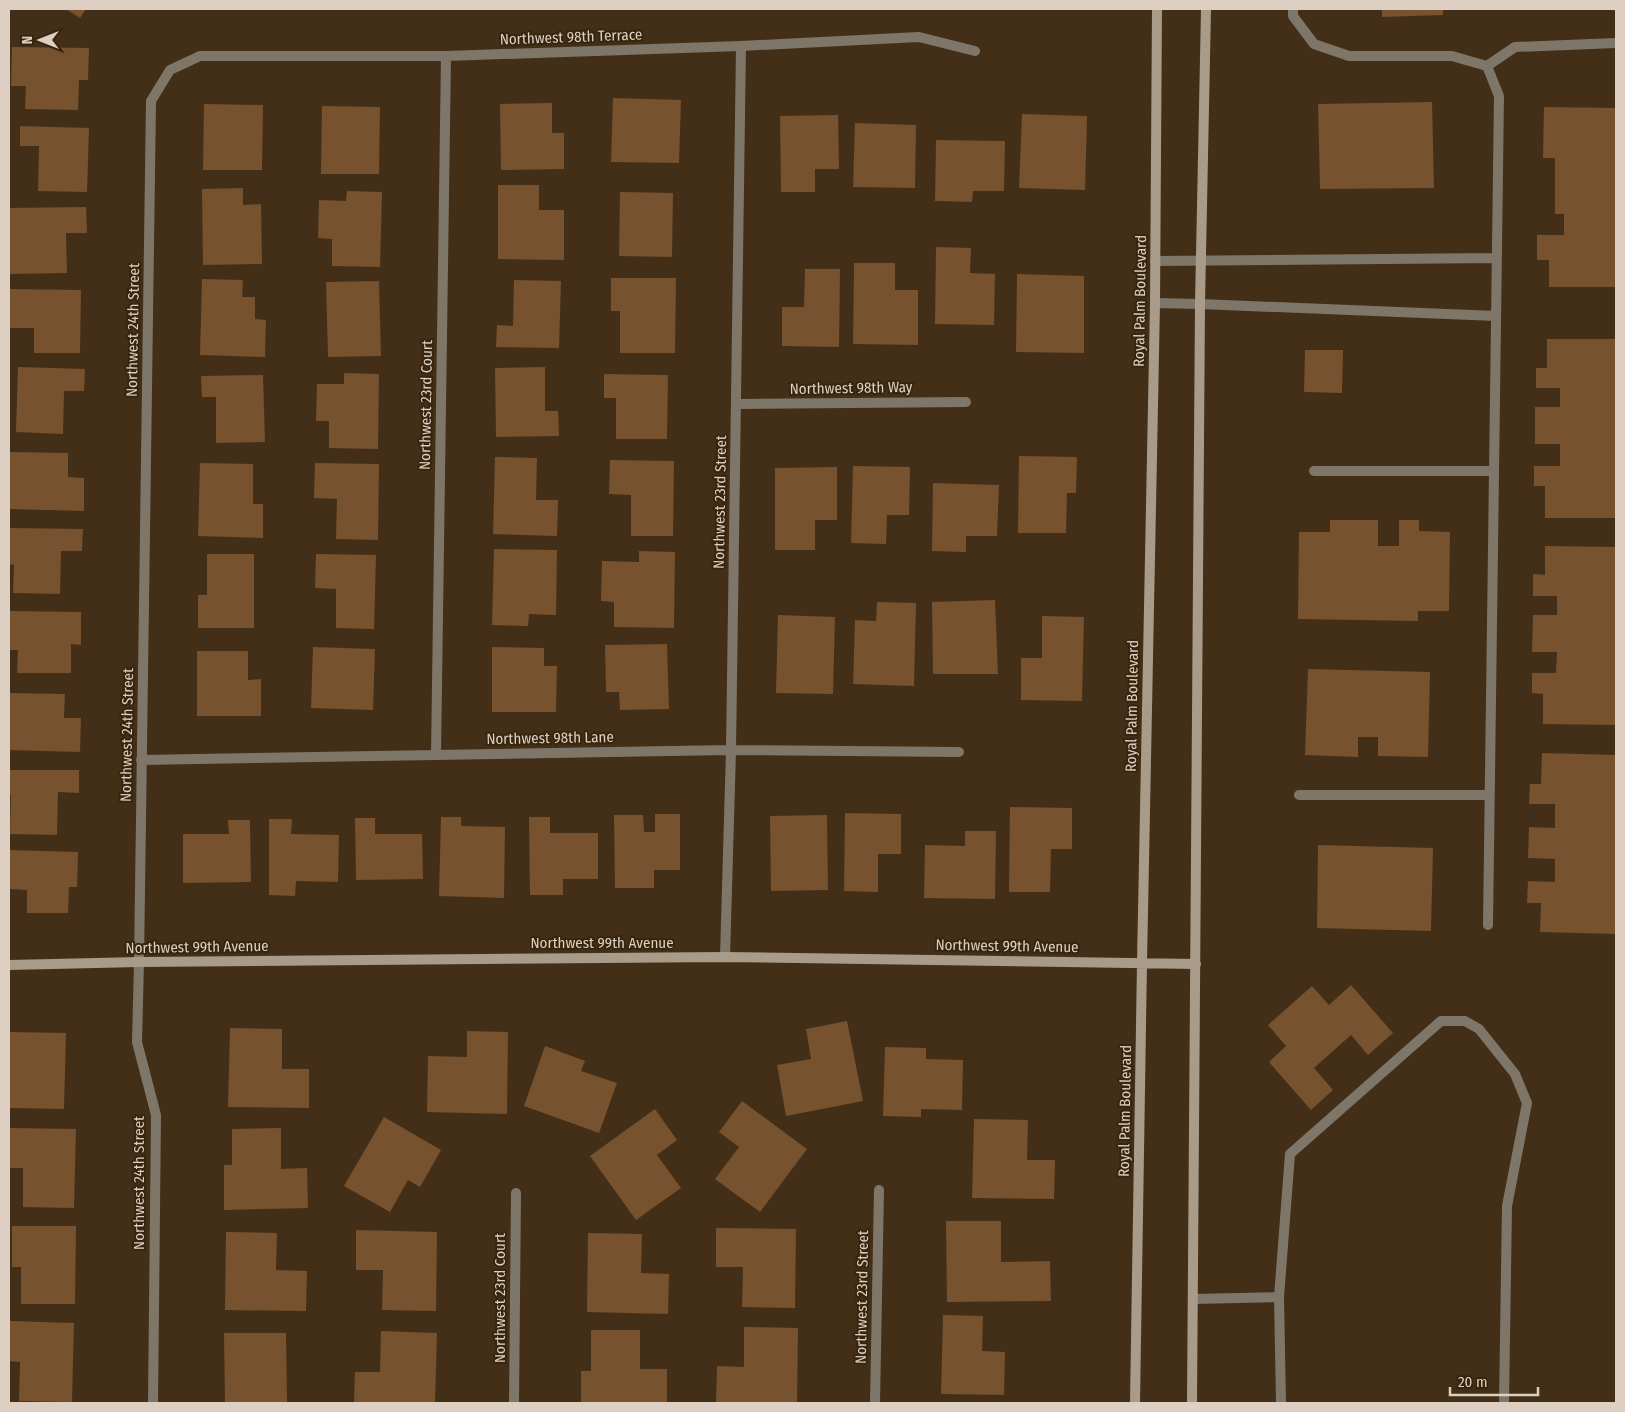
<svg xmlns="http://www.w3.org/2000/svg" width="1625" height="1412" font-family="'Fira Sans Condensed',sans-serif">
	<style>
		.building { fill: #76522e }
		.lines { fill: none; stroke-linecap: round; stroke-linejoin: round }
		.lane { stroke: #7f766a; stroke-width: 10 }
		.street { stroke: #7f766a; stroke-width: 10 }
		.secondary { stroke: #a99b89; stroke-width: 10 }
		.labels { text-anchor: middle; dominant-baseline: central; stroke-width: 4; stroke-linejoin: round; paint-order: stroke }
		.street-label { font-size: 15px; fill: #ddd0c3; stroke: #38250e }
	</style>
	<rect width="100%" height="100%" fill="#432f18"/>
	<path class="building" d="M66 9H86L80 18Z
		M1382 9H1443V15L1382 17Z
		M12 47 89 48 88 80H79L78 110 25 109 26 86H11Z
		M613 98 681 100 679 163 611 162Z
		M1432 102 1434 188 1320 189 1318 104Z
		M552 103V133H564V169L501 170 500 104Z
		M204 104 263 105 262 170H203Z
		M322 106 380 107 379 174H321Z
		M1544 107 1616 108V287H1549V260H1537V235H1564V214H1555V158H1543Z
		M1022 114 1087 116 1085 190 1019 188Z
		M838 115 839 169H815V192H781L780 116Z
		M855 123 916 125 915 188 853 187Z
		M20 126 89 128 87 192 38 191 39 146H20Z
		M936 140 1005 141 1004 191H973L972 202 935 201Z
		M498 185H539V210H564V260L498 259Z
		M243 188V205L261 204 262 264 203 265 202 189Z
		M347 191 382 192 380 267 332 266V239L318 238 319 200 346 201Z
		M620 192 673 193 672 257 619 256Z
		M86 207 87 233H66L67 273 9 274V208Z
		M936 247 971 248 970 273 995 274 994 325 935 324Z
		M854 263H895V290H918V345L853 344Z
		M805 269H840L839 347 782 346V307H804Z
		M1017 274 1084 276V353L1016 352Z
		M611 278H676L675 353H620V311H611Z
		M202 279 243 280 242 297H255V319L266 320 265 357 200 355Z
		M514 280 561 281 559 348 496 347 497 325 513 326Z
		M379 281 381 356 328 357 326 282Z
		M9 289 81 290 80 353H34V328H9Z
		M1547 339H1616V518H1545V486H1534V466H1560V444H1535V407H1560V388H1536V368H1547Z
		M1305 350H1343L1342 393 1304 392Z
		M18 367 85 369 84 391H64L63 434 16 432Z
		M545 367V411H558L559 436 496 437 495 368Z
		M344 373 379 374 378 449 329 448V421H316L317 384H344Z
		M604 374 668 375 667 439H616V398H604Z
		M263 375 265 442 216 443V397H202L201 376Z
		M9 452 68 453V477L84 478V511L9 509Z
		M1019 456 1077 457 1076 493H1067L1066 533H1018Z
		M495 457 537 458 536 500H558L557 536 493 534Z
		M610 460 674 461 673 536H631V495L609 494Z
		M200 463 253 464V504H263V538L198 536Z
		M315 463 379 464 378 540 336 539 337 499 314 498Z
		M853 466 910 467 909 515H887L886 544 851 543Z
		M837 467V520H815V550H775V468Z
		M933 483 999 485 997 536H966V552L932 551Z
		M1330 520H1378V546H1399V520H1419V531L1450 532 1449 611H1418V621L1298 619 1299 532H1330Z
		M9 528 83 529 82 551H61L60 594 13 593 14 565 9 564Z
		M1545 546 1616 547V725L1543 724V694L1532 693V673H1556L1557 652H1532L1533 615H1557V596H1533V574L1545 575Z
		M494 549 557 550 556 615 529 614 528 626 492 625Z
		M639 551 675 552 674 628 614 627V602L601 601 602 561 639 562Z
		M207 554H254V628H198V595H207Z
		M316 554 376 555 374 629 336 628V589L315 588Z
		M995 600 998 674H933L932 602Z
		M877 602 916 603 914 686 853 684 855 620 876 621Z
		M9 611 81 612V645L71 644V673H17L18 650H9Z
		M778 615 835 617 833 694 776 693Z
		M1042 616 1084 617 1082 701 1021 700V658H1042Z
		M667 644 669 709 620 710 619 692H606L605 645Z
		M313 647 375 649 373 710 311 708Z
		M492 647 544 648V666H557L556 712H492Z
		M197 651H248V680L261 679V716H197Z
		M1308 669 1430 672 1428 757 1378 756V737H1358V757L1305 755Z
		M9 693 65 694 64 718H81L80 752 9 750Z
		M1542 753 1616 755V934L1540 932 1541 903H1527L1528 881 1555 882V859L1528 858 1529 827 1555 828V804H1529L1530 784H1541Z
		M9 770H79V793L58 792 57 835 10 834 11 795H9Z
		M1010 807 1072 808V849H1051L1050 892H1009Z
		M845 813 901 814V854H878V892L844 891Z
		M655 814H680V870H654V888H615L614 815H643L644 832H655Z
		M827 815 828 890 771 891 770 816Z
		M441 817H461V826L505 827 504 898 439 896Z
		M529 817H550V833H598V879H563V895H530Z
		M355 818H375V834H422L423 879 356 880Z
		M269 819H292L291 834 339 835 338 882 296 881 295 896 269 895Z
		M228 820H250L251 882 183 883V834H229Z
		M965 831H996L995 899 924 898 925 845 965 846Z
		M1318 845 1433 848 1431 931 1317 928Z
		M9 850 78 852 77 887H69L68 913H27V890L9 889Z
		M1351 985 1393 1033 1368 1055 1351 1035 1314 1068 1333 1090 1311 1110 1269 1062 1286 1046 1268 1025 1312 986 1329 1005Z
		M847 1021 863 1101 786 1116 777 1065 811 1059 806 1029Z
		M230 1028 282 1029V1069H309V1108L228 1107Z
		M467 1031 508 1032 507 1114 427 1112 428 1056 467 1057Z
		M9 1032 66 1033 64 1109 10 1108Z
		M545 1046 585 1061 581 1071 617 1083 599 1133 524 1106Z
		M885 1047 926 1048V1059L963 1060 962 1110 921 1109V1117L883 1116Z
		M742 1101 807 1149 760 1212 715 1179 739 1147 719 1132Z
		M655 1109 677 1140 657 1155 681 1188 636 1220 590 1156Z
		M384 1117 441 1150 420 1187 408 1180 390 1212 344 1186Z
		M974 1119 1028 1120 1027 1160H1055L1054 1199 972 1198Z
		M9 1128 76 1129 74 1208 23 1207V1168H9Z
		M281 1128V1169L307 1168 308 1208 224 1210V1165H232V1129Z
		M946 1221H1001V1262L1050 1261 1051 1301 947 1302Z
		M12 1226H76L75 1304H21V1267H12Z
		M716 1228 796 1229 795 1308 742 1307 743 1267H716Z
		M356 1230 437 1232 436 1311 382 1310 383 1270H356Z
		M226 1232 277 1233 276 1270 307 1271 306 1311 225 1310Z
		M588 1233 642 1234 641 1273 669 1274 668 1314 587 1312Z
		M943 1315 983 1316 982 1351 1005 1352 1004 1395 941 1394Z
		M9 1321 74 1323 72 1402 19 1401 20 1362 9 1361Z
		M744 1327 798 1328 797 1403H716L717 1366 744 1367Z
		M591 1330H640V1369H667V1403H581V1371H591Z
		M381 1331 437 1333 435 1403H354L355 1372H380Z
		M224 1333H286L287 1403H225Z"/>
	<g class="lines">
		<path class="lane" d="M1193 1299 1279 1297
			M1281 1403 1279 1297 1290 1154 1441 1021H1465L1479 1029 1515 1074 1527 1103 1507 1206 1504 1403"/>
		<path class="street" d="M1293 9V16L1314 44 1349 56H1452L1487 66 1515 47 1616 43
			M1487 66 1499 96 1488 925
			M1155 261 1497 258
			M1155 303 1200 304 1496 316
			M736 404 966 402
			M1314 471H1494
			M436 755 446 56
			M141 760 731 750 959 752
			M1299 795H1489
			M725 957 731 750 741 46
			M153 1403 156 1115 137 1042 139 962 151 101 170 70 200 56H446L741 46 919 37 975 51
			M514 1403 516 1193
			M875 1403 879 1190"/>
		<path class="secondary" d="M9 965 139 962 725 957 1196 964
			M1135 1403 1142 963 1155 303 1157 9
			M1192 1403 1200 304 1206 9"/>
	</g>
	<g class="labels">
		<g class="street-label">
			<text transform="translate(571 37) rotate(-2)">Northwest 98th Terrace</text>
			<text transform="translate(1140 301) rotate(-89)">Royal Palm Boulevard</text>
			<text transform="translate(133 330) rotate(-89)">Northwest 24th Street</text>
			<text transform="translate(851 388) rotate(-1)">Northwest 98th Way</text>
			<text transform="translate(426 405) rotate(-89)">Northwest 23rd Court</text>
			<text transform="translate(720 502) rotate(-89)">Northwest 23rd Street</text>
			<text transform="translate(1132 706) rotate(-89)">Royal Palm Boulevard</text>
			<text transform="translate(127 735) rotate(-89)">Northwest 24th Street</text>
			<text transform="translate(550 738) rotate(-1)">Northwest 98th Lane</text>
			<text x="602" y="943">Northwest 99th Avenue</text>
			<text transform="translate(1007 946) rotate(1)">Northwest 99th Avenue</text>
			<text transform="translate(197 947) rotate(-1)">Northwest 99th Avenue</text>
			<text transform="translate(1125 1111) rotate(-89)">Royal Palm Boulevard</text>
			<text transform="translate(139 1183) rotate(-90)">Northwest 24th Street</text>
			<text transform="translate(862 1297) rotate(-89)">Northwest 23rd Street</text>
			<text transform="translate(500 1298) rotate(-90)">Northwest 23rd Court</text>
		</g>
	</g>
	<rect width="1625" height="1412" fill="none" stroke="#ddd0c3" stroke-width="20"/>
	<g transform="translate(40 40) rotate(270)" stroke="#38250e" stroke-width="4" paint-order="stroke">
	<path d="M0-4L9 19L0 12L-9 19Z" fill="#ddd0c3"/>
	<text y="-8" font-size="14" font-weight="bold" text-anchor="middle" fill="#ddd0c3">N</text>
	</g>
	<path d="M1450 1387v8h88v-8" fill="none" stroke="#ddd0c3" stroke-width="2.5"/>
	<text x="1458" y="1387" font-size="15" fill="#ddd0c3" stroke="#38250e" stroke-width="4" paint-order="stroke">20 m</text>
</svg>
